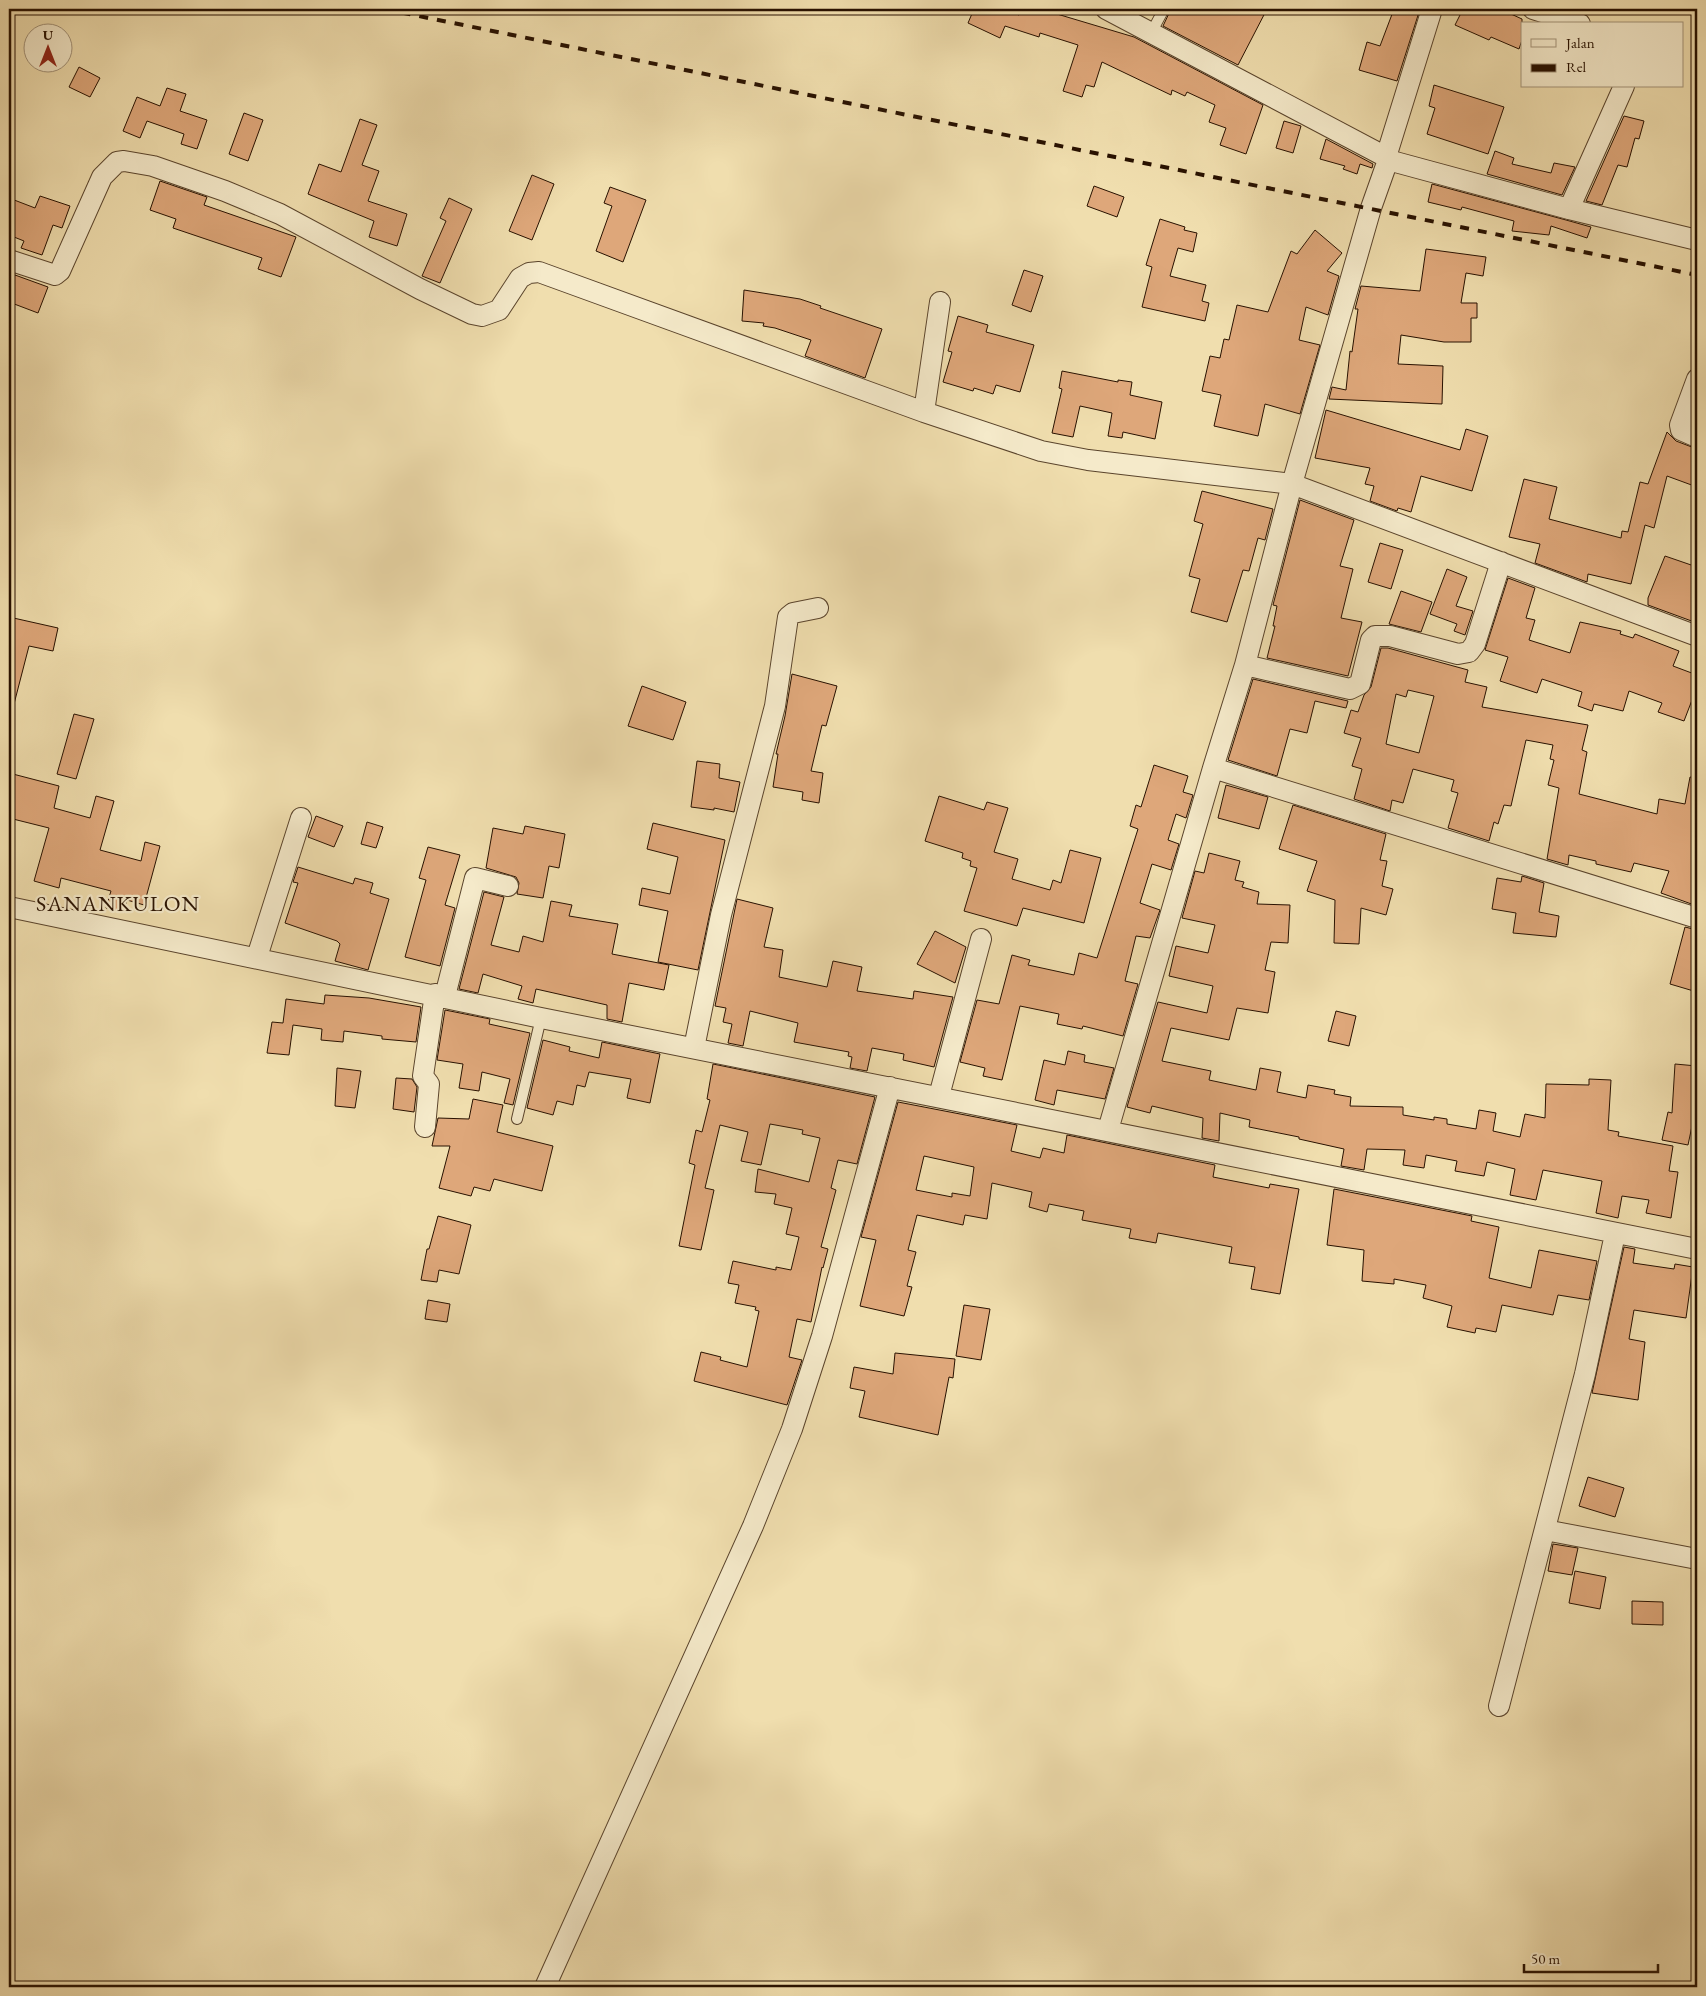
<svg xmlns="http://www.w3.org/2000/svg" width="1706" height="1996" font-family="'EB Garamond',serif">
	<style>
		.building { fill: #dea77a; stroke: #281100; fill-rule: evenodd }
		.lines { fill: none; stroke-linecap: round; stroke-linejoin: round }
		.lane-casing { stroke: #5a442c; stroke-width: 12 }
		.street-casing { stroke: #5a442c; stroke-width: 22 }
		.lane { stroke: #f5eaca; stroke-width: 10 }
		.street { stroke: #f5eaca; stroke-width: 20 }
		.rail { stroke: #281100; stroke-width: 4; stroke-dasharray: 9 9; stroke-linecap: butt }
		.labels { text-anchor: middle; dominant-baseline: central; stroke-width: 4.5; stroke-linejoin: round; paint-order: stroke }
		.quarter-label { font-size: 22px; letter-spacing: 1px; fill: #281100; stroke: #f5eaca }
	</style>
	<rect width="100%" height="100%" fill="#f0deae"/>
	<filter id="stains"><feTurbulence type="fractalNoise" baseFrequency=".004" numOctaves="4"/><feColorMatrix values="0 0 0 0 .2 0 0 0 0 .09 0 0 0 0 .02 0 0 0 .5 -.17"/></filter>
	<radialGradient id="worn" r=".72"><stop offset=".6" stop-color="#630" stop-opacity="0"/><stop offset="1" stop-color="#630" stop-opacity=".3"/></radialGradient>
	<path class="building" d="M974 9H1005L1019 15 1021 9H1047V11L1134 37 1263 105 1246 154 1220 145 1226 128 1209 122 1215 105 1187 92 1185 96 1172 90 1171 95 1102 62 1094 87 1086 85 1082 97 1063 91 1078 45 1040 33 1039 37 1005 26 1000 38 968 23Z
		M1171 9H1267L1238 65 1163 26Z
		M1394 9H1420L1397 81 1359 70 1367 42 1380 46Z
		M1463 9H1500L1522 19V40L1519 49 1491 37 1489 40 1455 25Z
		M79 67 100 78 90 97 69 87Z
		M1434 85 1504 107 1488 154 1427 134 1435 108 1429 106Z
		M167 88 186 94 180 111 207 120 197 149 181 144 184 134 147 121 140 138 123 131 137 97 160 106Z
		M244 113 263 120 248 161 229 154Z
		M1624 116 1644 121 1639 139 1635 138 1627 167 1618 165 1602 205 1586 201Z
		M360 119 377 125 362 165 379 171 368 201 407 214 397 246 369 237 374 221 308 194 319 164 341 172Z
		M1284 121 1301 126 1293 153 1276 148Z
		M1326 139 1373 164 1372 168 1360 164 1357 174 1343 169 1345 166 1320 159Z
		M1495 151 1514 158 1512 164 1551 173 1554 163 1575 167 1562 195 1487 174Z
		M532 175 554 184 532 240 509 231Z
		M160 181 207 197 204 205 296 237 281 277 258 269 262 258 173 228 176 219 150 210Z
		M1432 184 1566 220 1591 227 1587 238 1551 226 1549 235 1512 231 1514 221 1462 207 1461 210 1428 202Z
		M1094 186 1124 197 1117 217 1087 206Z
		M610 187 646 200 623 262 596 251 612 206 604 203Z
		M40 196 70 206 62 228 53 225 42 255 21 248 24 241 9 235V198L35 208Z
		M449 198 472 209 440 283 422 276 446 221 440 218Z
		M1160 219 1185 227 1184 230 1197 233 1193 252 1178 248 1170 276 1206 285 1202 301 1209 303 1205 321 1142 307 1152 267 1146 265Z
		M1315 230 1342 253 1327 271 1339 276 1328 315 1306 307 1299 340 1320 345 1300 414 1265 404 1258 436 1214 426 1221 395 1202 391 1210 356 1220 358 1224 339 1229 340 1237 305 1268 312 1291 251 1297 254Z
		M1426 249 1486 257 1483 276 1466 273 1461 303H1477V318H1471V342H1444L1401 335 1398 364 1443 366 1442 404 1329 399 1332 387 1346 390 1350 351 1352 352 1358 309H1355L1361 286 1420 291Z
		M1024 270 1043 276 1031 312 1012 305Z
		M15 275 48 287 38 313 9 302V293Z
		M744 290 800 299 821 306 820 308 882 329 865 378 805 356 811 340 775 328 763 326 764 323 742 321Z
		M958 316 988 325 986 332 1034 345 1020 392 996 385 993 394 974 388 973 391 943 382 952 352 948 351Z
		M1062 371 1118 382V380L1132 382 1130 395 1162 402 1155 439 1123 432 1122 438 1108 436 1112 413 1080 406 1073 437 1052 433 1062 389 1059 388Z
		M1326 410 1460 450 1466 429 1488 436 1472 491 1421 476 1411 512 1398 508 1397 511 1370 501 1374 486 1365 484 1370 468 1315 458Z
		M1667 432 1676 441 1697 449V487L1667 476 1654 528 1645 525 1631 584 1588 574 1587 582 1535 563 1540 544 1509 537 1524 479 1557 487 1549 519 1621 538 1622 531 1628 532 1640 482 1648 484Z
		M1202 491 1273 509 1265 540 1258 538 1249 571 1243 570 1227 622 1191 612 1200 579 1189 576 1203 524 1194 521Z
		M1300 500 1354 520 1340 566 1353 569 1341 618 1362 622 1348 676 1267 658 1275 626H1273L1277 606 1273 605Z
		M1380 543 1403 550 1391 589 1368 582Z
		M1665 556 1697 567V623L1648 605V598Z
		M1447 569 1467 577 1456 606 1473 611 1465 635 1454 631 1457 624 1430 614Z
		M1508 578 1535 588 1526 618 1535 620 1529 640 1570 653 1580 622 1621 631 1620 634 1633 638 1635 634 1679 651 1673 666 1697 675V687L1684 721 1658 712 1662 703 1629 691 1623 711 1594 704 1592 711 1578 706 1582 692 1542 679 1537 693 1500 681 1508 657 1485 650Z
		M1401 591 1432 602 1421 632 1389 624Z
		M9 617 58 628 53 651 29 646 14 704 9 703Z
		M1381 648H1388L1468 670 1465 682 1487 687 1482 707 1588 725 1582 750 1587 752 1579 794 1657 814 1659 799 1685 804 1690 777 1697 778V906L1661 893 1669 871 1634 863 1631 872 1596 864V861L1569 855 1568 865 1547 859 1559 788 1548 785 1554 760 1550 759 1553 745 1526 740 1511 806 1504 805 1498 824 1494 822 1489 841 1448 828 1458 793 1451 791 1454 780 1413 769 1403 803 1392 800 1390 811 1354 799 1362 769 1352 766 1361 738 1344 733 1351 710 1358 712 1364 695 1371 687ZM1408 690 1434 696 1419 753 1386 744 1396 694 1406 697Z
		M792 674 837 686 826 726 822 725 811 771 823 773 819 803 802 800 803 792 773 787 778 754H776L785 716Z
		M1253 679 1348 701 1346 708 1315 701 1307 733 1290 729 1277 776 1228 760Z
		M642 686 686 702 673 740 628 726Z
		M74 714 94 719 76 779 57 774Z
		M697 761 720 764 719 778 740 782 734 812 714 808V810L691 807Z
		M1154 765 1188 776 1183 792 1193 795 1186 818 1176 814 1168 840 1179 844 1171 870 1152 864 1140 903 1160 910 1150 938 1136 936 1125 981 1138 984 1123 1036 1083 1026 1082 1029 1057 1024 1059 1014 1020 1006 1002 1080 983 1076 985 1068 960 1062 977 1000 999 1004 1012 955 1030 960 1028 965 1074 975 1079 953 1097 958 1138 829 1130 826 1136 805 1141 807Z
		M9 773 59 786 54 808 90 818 96 796 114 801 100 850 141 861 145 842 160 846 144 905 127 900 124 912 106 908 111 891 61 878 59 888 34 881 49 828 9 818Z
		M1226 785 1268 797 1259 829 1218 818Z
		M939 796 984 810 987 802 1008 808 994 852 1018 859 1012 879 1050 890 1053 880 1061 883 1070 850 1101 858 1084 923 1023 908 1017 926 964 911 977 868 970 866 971 861 962 858 963 853 925 841Z
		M1293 805 1386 834 1380 860 1387 861 1382 886 1393 889 1386 915 1361 908 1359 944 1334 943 1335 900 1307 891 1317 861 1279 849Z
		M316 816 343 826 334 847 308 837Z
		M367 822 383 827 376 848 361 844Z
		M653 823 725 840 698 970 658 962 668 911 639 905 642 888 670 894 678 857 647 849Z
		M525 826 565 834 559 868 549 866 543 898 517 894 519 883 516 877 486 868 493 828 523 834Z
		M428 847 460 855 445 905 455 908 440 966 405 957 426 880 419 878Z
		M1209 853 1240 861 1235 880 1244 882 1242 887 1259 892 1257 904 1290 905 1288 943 1271 942 1265 970 1275 972 1268 1013 1237 1008 1229 1040 1171 1028 1162 1061 1211 1071 1209 1080 1256 1090 1260 1068 1281 1072 1277 1092 1306 1098 1308 1085 1335 1090 1334 1094 1351 1097 1350 1106 1403 1107V1115L1434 1120V1117L1447 1119V1124L1476 1129 1479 1110 1496 1113 1493 1131 1520 1137 1525 1114 1545 1118 1546 1084 1589 1085V1079L1611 1080 1608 1130 1619 1132 1618 1136 1673 1146 1669 1171 1678 1172 1671 1218 1646 1213 1649 1200 1622 1196 1618 1218 1596 1213 1602 1181 1543 1170 1536 1200 1510 1195 1515 1169 1487 1162 1484 1176 1455 1171 1457 1161 1426 1155 1424 1168 1403 1165 1405 1150 1367 1149 1364 1170 1341 1166 1344 1149 1299 1139V1137L1249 1127 1250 1120 1220 1113 1219 1141 1202 1138 1203 1118 1152 1106 1150 1113 1127 1107 1158 1002 1207 1013 1213 986 1169 976 1176 946 1208 953 1215 925 1182 918 1195 871 1204 873Z
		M298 867 353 884 355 878 373 883 370 893 389 899 368 970 335 961 340 944 337 941 285 923 298 883 293 882Z
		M1522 876 1544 883 1539 912 1559 916 1556 937 1513 933 1516 913 1492 909 1497 878 1521 882Z
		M484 892 504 897 491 945 519 952 523 936 543 942 551 901 572 905 569 916 618 924 612 954 669 965 664 990 629 983 622 1022 607 1019V1005L536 989 533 1003 518 999 522 986 483 974 478 993 459 989Z
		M737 899 773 908 764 947 783 950 779 977 827 987 833 961 862 967 857 991 913 999 914 991 953 997 934 1067 903 1060 904 1054 872 1048 867 1071 850 1068 852 1057 848 1056 849 1052 794 1042 798 1023 750 1011 743 1046 728 1043 732 1024 723 1022 726 1008 715 1006Z
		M1685 927 1697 930V992L1670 984Z
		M935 931 966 947 955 983 917 964Z
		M325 995 369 998 421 1007 416 1042 382 1039V1036L344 1031 343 1042 321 1040 322 1029 293 1025 289 1055 267 1053 272 1022 283 1023 286 999 324 1004Z
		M445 1010 490 1019 489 1024 530 1033 513 1105 504 1103 510 1079 482 1072 479 1091 459 1088 463 1064 437 1060Z
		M1336 1011 1356 1016 1349 1046 1328 1041Z
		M543 1040 570 1047 569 1051 599 1058 602 1042 660 1054 650 1103 627 1098 631 1079 589 1072 585 1087 577 1085 573 1105 557 1101 553 1115 527 1108Z
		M1068 1051 1085 1055 1084 1062 1114 1068 1105 1099 1057 1090 1054 1105 1035 1100 1044 1060 1065 1065Z
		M713 1064 875 1097 857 1164 838 1160 831 1188 836 1190 821 1247 828 1249 823 1268 822 1267 811 1322 797 1319 789 1357 802 1360 787 1405 694 1381 701 1352 721 1357 720 1360 747 1367 759 1311 755 1310 756 1307 735 1303 739 1285 728 1283 733 1261 776 1270V1267L791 1270 799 1237 786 1234 792 1208 774 1204 776 1194 755 1192 758 1169 809 1182 820 1138 802 1134 803 1130 770 1124 761 1165 741 1161 748 1132 720 1125 705 1188 714 1190 701 1250 679 1246 695 1165 689 1163 696 1130 702 1132 710 1100 707 1099Z
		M1675 1064 1697 1066V1102L1688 1145 1662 1140 1668 1112 1672 1113Z
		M337 1068 361 1071 355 1108 335 1106Z
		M396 1078 412 1079 417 1087 414 1112 393 1109Z
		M473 1099 503 1105 497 1132 553 1146 542 1191 494 1179 490 1191 474 1187 471 1196 439 1188 450 1146H432L438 1118 469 1119Z
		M898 1102 1017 1125 1011 1151 1040 1158 1043 1148 1064 1153 1067 1135 1215 1165 1213 1177 1269 1188 1270 1184 1299 1189 1280 1294 1251 1289 1255 1267 1229 1263 1232 1247 1158 1233 1156 1243 1129 1238 1131 1229 1082 1220 1084 1211 1049 1204 1047 1212 1029 1207 1032 1192 992 1183 987 1219 965 1215 963 1225 917 1215 908 1250 916 1252 907 1286 912 1287 904 1316 860 1306 876 1240 861 1237ZM924 1156 974 1167 970 1196 952 1193V1197L916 1190Z
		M1334 1189 1472 1216 1471 1221 1499 1227 1489 1278 1531 1288 1539 1250 1597 1261 1589 1300 1558 1295 1553 1315 1502 1305 1496 1332 1476 1328 1475 1333 1447 1327 1452 1306 1423 1298 1426 1285 1394 1279V1284L1362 1281 1364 1250 1327 1245Z
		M438 1216 471 1225 459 1274 439 1270 437 1282 421 1280 427 1249H429Z
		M1624 1247 1635 1249 1633 1263 1674 1269 1675 1264 1693 1267 1686 1318 1634 1310 1629 1339 1645 1342 1638 1400 1592 1393Z
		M428 1300 450 1304 447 1322 425 1319Z
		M964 1305 990 1309 981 1360 956 1356Z
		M895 1353 955 1359 953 1378 949 1377 938 1435 859 1417 865 1391 850 1388 854 1367 893 1374Z
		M1588 1477 1624 1488 1615 1517 1579 1506Z
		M1553 1544 1578 1548 1572 1575 1548 1571Z
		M1575 1571 1606 1577 1600 1609 1569 1603Z
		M1632 1601 1663 1602V1625L1632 1624Z"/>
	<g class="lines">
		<defs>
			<path id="lane" d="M1151 33 1164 9
				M517 1119 541 1018"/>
			<path id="street" d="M1106 9 1386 157
				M1533 9 1580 24
				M1388 160 1569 209 1697 240
				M1569 209 1624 86
				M9 260 55 275 60 271 102 177 117 162 124 161 153 166 225 191 280 214 420 289 472 314 482 316 499 310 520 278 529 273 539 272 924 412 1041 451 1088 460 1292 484 1697 636
				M1697 379 1680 425 1681 430 1697 437
				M924 412 940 302
				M1245 665 1350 689 1360 684 1371 640 1375 636H1390L1458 654 1469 652 1475 644 1501 562
				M1213 768 1697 918
				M9 907 541 1018 1697 1249
				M257 957 301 818
				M445 996 475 878 508 886
				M694 1048 721 915 775 706 788 617 793 613 818 608
				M939 1096 981 939
				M425 1127 429 1084 423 1076 435 994
				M1108 1130 1213 768 1245 665 1292 484 1371 208 1388 160 1386 157 1432 9
				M1545 1530 1697 1559
				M1499 1706 1585 1374 1615 1234
				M545 1987 753 1526 792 1429 822 1336 890 1087"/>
		</defs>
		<use href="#lane" class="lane-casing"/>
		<use href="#street" class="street-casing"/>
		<use href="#lane" class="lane"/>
		<use href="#street" class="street"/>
		<path class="rail" d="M384 9 1697 275"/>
	</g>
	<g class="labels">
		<g class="quarter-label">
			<text x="118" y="903">SANANKULON</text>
		</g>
	</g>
	<rect width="1706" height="1996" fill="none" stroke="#f0deae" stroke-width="30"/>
	<rect x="10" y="10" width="1686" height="1976" fill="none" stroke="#281100" stroke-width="2.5"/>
	<rect x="15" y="15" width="1676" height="1966" fill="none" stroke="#281100"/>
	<rect x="1521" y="22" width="162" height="65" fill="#f5eaca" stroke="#a39379"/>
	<rect x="1531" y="39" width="25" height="8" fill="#f5eaca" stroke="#a39379"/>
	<text x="1566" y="48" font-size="15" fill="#281100">Jalan</text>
	<rect x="1531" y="64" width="25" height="8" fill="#281100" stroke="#a39379"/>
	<text x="1566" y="72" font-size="15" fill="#281100">Rel</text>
	<g transform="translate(48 48)"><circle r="24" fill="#f5eaca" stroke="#a39379"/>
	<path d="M0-4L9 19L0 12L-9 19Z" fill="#8f2418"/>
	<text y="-8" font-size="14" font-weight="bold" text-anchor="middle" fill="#281100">U</text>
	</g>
	<path d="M1524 1964v8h134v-8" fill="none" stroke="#281100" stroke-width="2.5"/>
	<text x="1531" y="1964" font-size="15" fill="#281100" stroke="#f5eaca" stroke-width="4" paint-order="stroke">50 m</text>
	<rect width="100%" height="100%" filter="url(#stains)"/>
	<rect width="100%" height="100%" fill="url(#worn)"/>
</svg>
